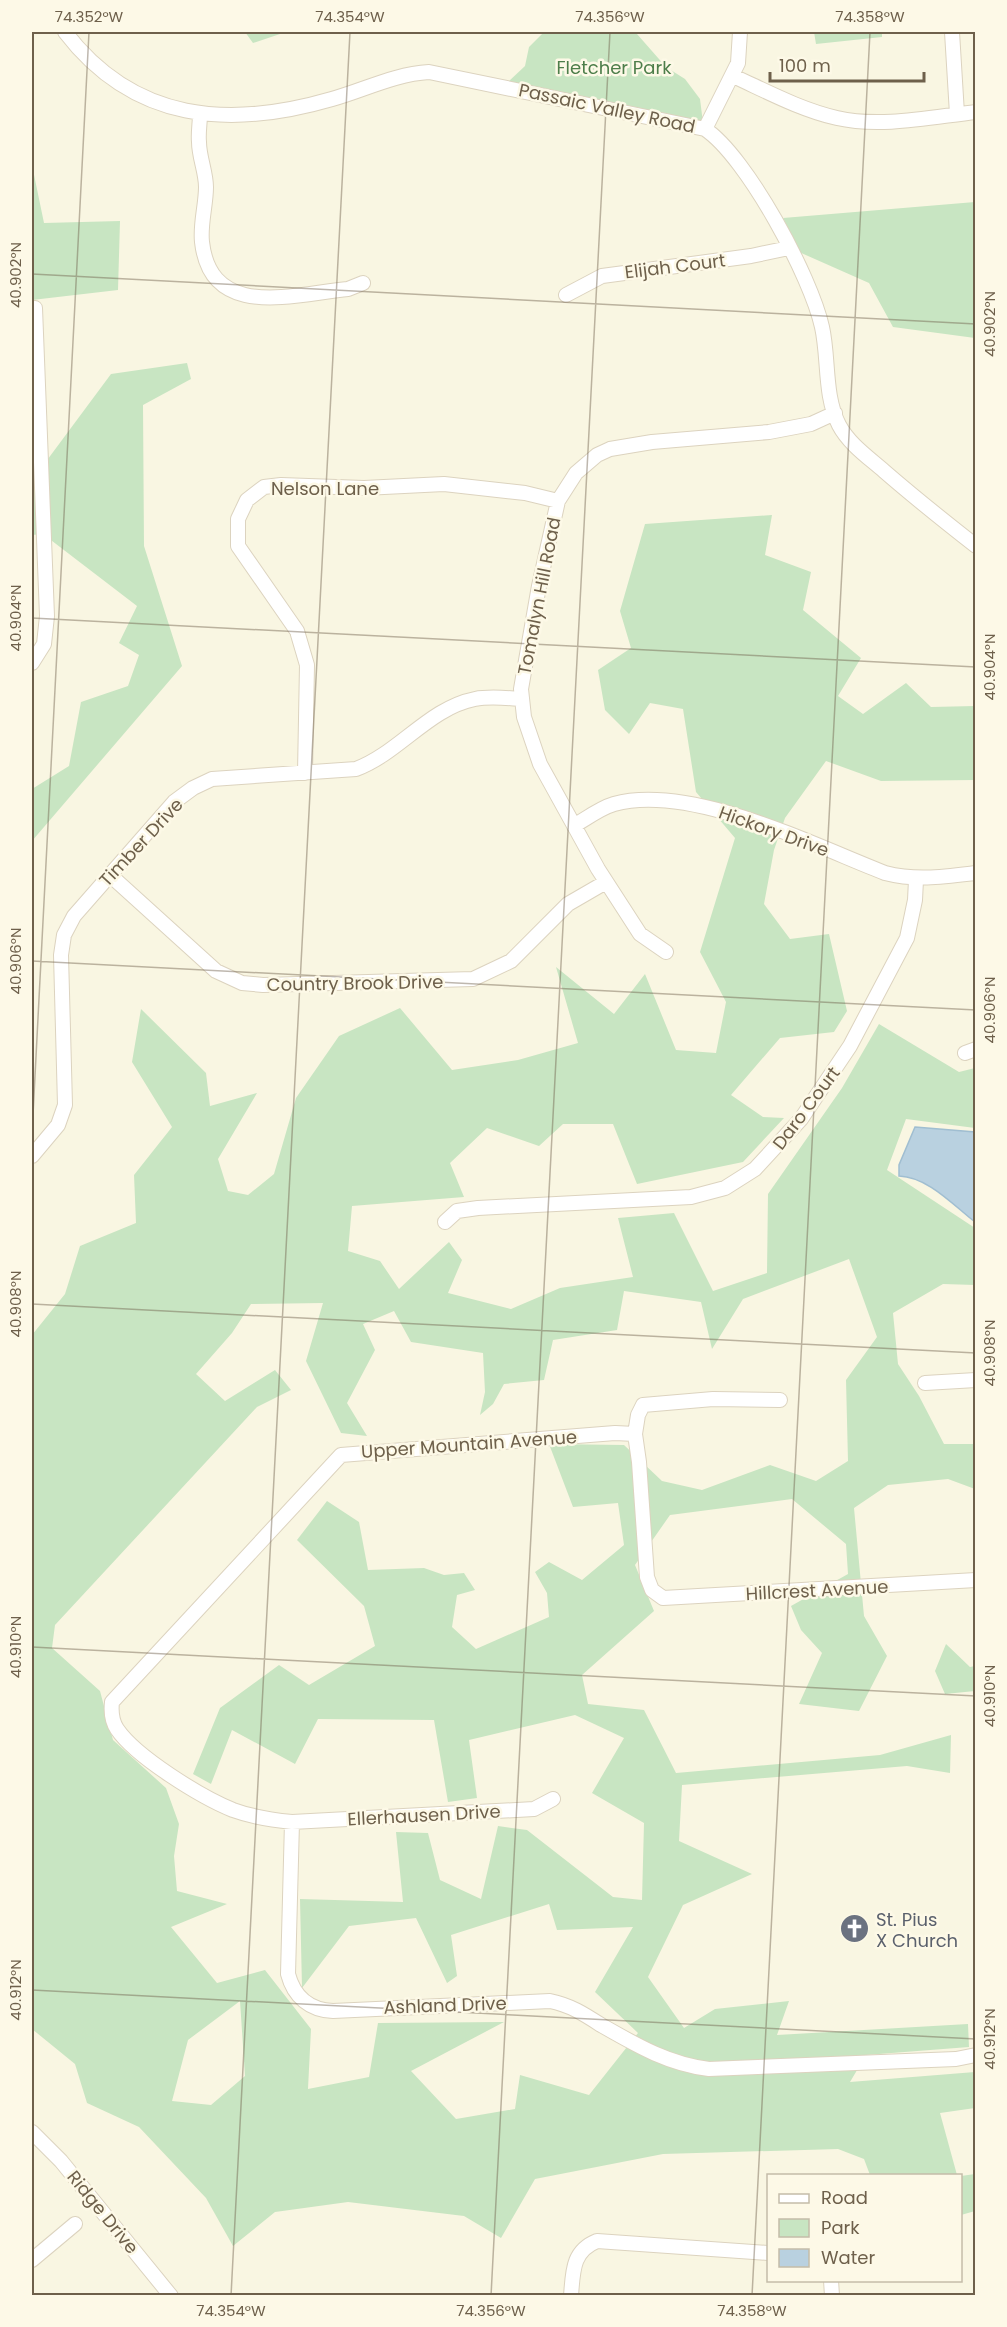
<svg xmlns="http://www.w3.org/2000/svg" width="1007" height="2327" font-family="Poppins,sans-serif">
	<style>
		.green { fill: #c8e5c2; fill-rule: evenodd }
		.water { fill: #b9d1e0; stroke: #a0bed1; stroke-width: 1.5 }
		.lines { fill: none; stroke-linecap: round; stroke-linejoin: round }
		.minor-casing { stroke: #dcd3bf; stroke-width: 16 }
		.minor { stroke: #fff; stroke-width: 14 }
		.ticks { fill: none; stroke: #6e604b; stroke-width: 1.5; stroke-opacity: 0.45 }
		.labels { text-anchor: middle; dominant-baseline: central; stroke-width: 5; stroke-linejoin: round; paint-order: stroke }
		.park-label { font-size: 18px; fill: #4d7e4a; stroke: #fdf9e7 }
		.street-label { font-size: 18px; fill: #6e604b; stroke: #fdf9e7 }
		.worship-label { font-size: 18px; fill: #5b616d; stroke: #fdf9e7; text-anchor: start }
		.neatline { fill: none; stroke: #6e604b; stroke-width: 2 }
		.ticks-label { font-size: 15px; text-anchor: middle; fill: #6e604b }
	</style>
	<rect width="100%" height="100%" fill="#f9f6e2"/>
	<path class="green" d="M245 32H286L253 43Z
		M544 32H630L637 34 666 67 685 79 700 99 703 123 508 82 525 66 529 47Z
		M814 32H882V37L816 44Z
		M32 165 44 223 120 221 118 290 32 300Z
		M975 202V338L893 327 869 283 799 252 783 218Z
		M187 363 191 379 143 405 144 546 182 666 32 841V789L69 766 81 702 128 686 139 655 119 643 137 606 43 534 32 535V472L39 471 111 374Z
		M772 515 765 555 811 572 803 610 861 658 838 696 863 714 906 683 931 707 975 706V780L881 781 826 761 785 818 774 850 764 904 790 939 829 934 847 1011 834 1032 780 1038 731 1095 763 1117 784 1118 743 1162 637 1184 613 1124H563L539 1146 487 1128 450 1163 464 1197 352 1206 348 1251 380 1261 399 1289 449 1242 462 1260 448 1293 511 1309 560 1288 633 1277 618 1218 674 1213 713 1291 767 1273 768 1194 842 1088 879 1024 959 1072 975 1068V1128L906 1119 887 1170 975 1228V1285L943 1284 893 1313 898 1364 919 1396 944 1444H975V1489L948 1479 888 1485 854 1508 864 1616 887 1656 859 1711 799 1704 822 1653 801 1630 791 1606 848 1574 846 1544 792 1499 670 1515 635 1565 654 1611 582 1675 588 1704 644 1710 676 1773 880 1755 951 1735 950 1773 907 1766 682 1785 679 1841 752 1874 683 1905 648 1977 684 2028 715 2009 789 2001 777 2035 968 2024 969 2047 866 2055 850 2082 975 2072V2108L940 2113 957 2175H870L864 2159 838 2149 663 2154 535 2179 501 2238 464 2216 348 2202 275 2212 233 2246 206 2198 139 2127 87 2103 75 2064 32 2029V1335L65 1294 80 1246 136 1223 134 1175 172 1127 132 1062 141 1009 206 1073 210 1106 257 1093 218 1159 228 1191 248 1195 274 1174 296 1098 339 1036 400 1008 452 1070 518 1060 578 1043 556 967 614 1014 645 974 676 1050 716 1053 726 1002 700 952 735 838 696 792 683 709 650 703 629 734 605 710 598 670 631 648 620 611 645 524ZM849 1259 877 1337 846 1380 848 1461 816 1481 770 1465 702 1490 662 1481 624 1445 549 1444 573 1507 618 1503 624 1545 582 1580 549 1562 535 1572 547 1593 549 1617 476 1649 452 1627 457 1595 475 1590 464 1573 444 1575 424 1568 368 1570 359 1522 327 1501 297 1540 364 1606 375 1646 309 1685 279 1665 220 1708 193 1774 211 1784 232 1730 295 1764 318 1719 434 1720 448 1802 477 1798 469 1740 575 1715 624 1738 592 1793 644 1823 642 1900 613 1897 527 1830 498 1826 481 1899 440 1880 428 1833 396 1832 403 1902 300 1899 302 1988 349 1926 416 1918 447 1983 457 1976 451 1935 549 1904 557 1930 633 1927 595 1992 638 2033 589 2095 520 2075 515 2109 456 2119 411 2071 504 2022 378 2023 369 2077 308 2089 311 2029 265 1970 217 1983 171 1927 227 1904 177 1891 174 1856 179 1824 166 1788 113 1740 100 1691 52 1648 55 1625 257 1407 291 1390 275 1370 225 1401 196 1374 232 1333 251 1304 323 1303 306 1361 341 1433 367 1436 347 1403 375 1350 363 1324 394 1311 411 1342 483 1353 485 1392 480 1415 493 1404 504 1384 544 1380 553 1340 617 1330 624 1291 701 1302 712 1349 743 1299ZM240 2001 245 2076 211 2105 172 2101 188 2040Z
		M946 1644 970 1667 975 1666V1691L945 1694 935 1671Z
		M975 2174V2211L961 2215V2176Z"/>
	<path class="water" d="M915 1127 975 1132V1222C953 1205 928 1177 899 1176V1165Z"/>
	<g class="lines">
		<defs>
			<path id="minor" d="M65 32C134 122 229 129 332 99 364 90 395 74 429 72L705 129C747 157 811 277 822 327 829 358 824 396 839 425 849 444 868 457 884 471 914 497 944 521 976 546
				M952 32 957 114
				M733 76C766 91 801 110 837 118 881 128 931 117 976 112
				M200 114C200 123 198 133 199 142 199 157 206 172 206 187 206 205 200 224 202 242 211 321 294 294 348 289L363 283
				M705 129 738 63 740 32
				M566 295 602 276 751 256 789 248
				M32 663 44 644 47 616 35 308
				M305 773 307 665 297 631 238 546V519L247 500 264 487 281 485 364 488 444 484 525 493 558 501
				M574 826C587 818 600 808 614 804 690 783 813 845 885 873 916 881 943 877 976 873
				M110 875 216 971 242 983 263 985 473 979 511 961 568 904 606 882
				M666 952 640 934 598 869 540 764 524 717 521 689 539 586 558 501 576 473 597 455 610 449 652 442 769 432 811 424 835 413
				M965 1053 976 1049
				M32 1156 58 1125 65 1105 61 955 64 935 74 916 174 802 193 788 212 779 356 769C399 753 429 708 475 699 490 696 506 698 521 699
				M445 1222 457 1211 478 1208 691 1197 725 1188 755 1169 801 1119 850 1046 907 938 915 900 916 880
				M925 1383 976 1380
				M635 1434 639 1462 647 1577 652 1590 663 1598 976 1580
				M553 1799 534 1809 292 1822C272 1820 252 1817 233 1810 201 1797 136 1757 117 1729 111 1720 111 1711 112 1702L341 1455 615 1433 635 1434 638 1415 643 1405 713 1399 780 1400
				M292 1822 288 1974C294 1997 310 2010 333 2011L550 2001C570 2005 584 2014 601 2025 636 2045 668 2064 709 2069L956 2059 976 2055
				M32 2132 61 2161 171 2296
				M32 2260 75 2224
				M831 2280 832 2296
				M571 2296C573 2272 572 2251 597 2241L768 2253"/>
		</defs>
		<use href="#minor" class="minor-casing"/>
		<use href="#minor" class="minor"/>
	</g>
	<path class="ticks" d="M32 274 976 324M32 618 976 667M32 961 976 1010M32 1134 89 32M32 1304 976 1353M32 1647 976 1696M32 1990 976 2039M231 2296 350 32M491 2296 610 32M752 2296 870 32"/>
	<defs>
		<symbol id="church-disc" viewBox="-11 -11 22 22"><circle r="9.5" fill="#6b7280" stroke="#fdf9e7"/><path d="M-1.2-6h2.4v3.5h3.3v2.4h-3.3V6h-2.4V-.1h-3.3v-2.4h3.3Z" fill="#fff"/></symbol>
	</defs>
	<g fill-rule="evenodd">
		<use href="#church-disc" x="838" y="1912" width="33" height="33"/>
	</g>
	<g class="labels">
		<g class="park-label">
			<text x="614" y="67">Fletcher Park</text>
		</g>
		<g class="street-label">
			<text transform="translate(607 108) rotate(12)">Passaic Valley Road</text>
			<text transform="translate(675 266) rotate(-7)">Elijah Court</text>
			<text x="325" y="488">Nelson Lane</text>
			<text transform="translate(539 596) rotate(-79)">Tomalyn Hill Road</text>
			<text transform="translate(774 831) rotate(20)">Hickory Drive</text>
			<text transform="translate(141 842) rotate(-47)">Timber Drive</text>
			<text transform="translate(355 983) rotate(-1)">Country Brook Drive</text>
			<text transform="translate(806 1108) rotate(-53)">Daro Court</text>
			<text transform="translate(469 1444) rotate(-4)">Upper Mountain Avenue</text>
			<text transform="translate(817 1590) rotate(-3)">Hillcrest Avenue</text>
			<text transform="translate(424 1815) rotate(-3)">Ellerhausen Drive</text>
			<text transform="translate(445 2005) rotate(-2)">Ashland Drive</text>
			<text transform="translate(103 2212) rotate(51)">Ridge Drive</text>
		</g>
		<g class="worship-label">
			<text x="876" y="1919">St. Pius<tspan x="876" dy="21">X Church</tspan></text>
		</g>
	</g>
	<rect width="1007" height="2327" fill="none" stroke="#fdf9e7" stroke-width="66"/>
	<rect x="767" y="2174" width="195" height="108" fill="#fdf9e7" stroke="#c4bca9" stroke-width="1.5"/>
	<rect x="779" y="2194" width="30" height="9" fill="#ffffff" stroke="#c4bca9" stroke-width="1.5"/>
	<text x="821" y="2204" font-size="18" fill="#6e604b">Road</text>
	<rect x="779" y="2219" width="30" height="18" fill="#c8e5c2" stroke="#c4bca9" stroke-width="1.5"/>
	<text x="821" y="2234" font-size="18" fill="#6e604b">Park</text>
	<rect x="779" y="2249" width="30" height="18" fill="#b9d1e0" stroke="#c4bca9" stroke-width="1.5"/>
	<text x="821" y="2264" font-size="18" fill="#6e604b">Water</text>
	<path d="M770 72v9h154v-9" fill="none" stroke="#6e604b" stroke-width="3"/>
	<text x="779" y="72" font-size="18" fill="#6e604b" stroke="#fdf9e7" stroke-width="4.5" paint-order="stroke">100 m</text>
	<rect x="33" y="33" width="941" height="2261" class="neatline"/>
	<g class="ticks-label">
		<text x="89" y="22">74.352°W</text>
		<text x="350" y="22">74.354°W</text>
		<text x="610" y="22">74.356°W</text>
		<text x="870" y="22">74.358°W</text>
		<text transform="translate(16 275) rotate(-90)" y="5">40.902°N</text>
		<text transform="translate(990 324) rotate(-90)" y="5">40.902°N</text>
		<text transform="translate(16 618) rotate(-90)" y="5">40.904°N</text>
		<text transform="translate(990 667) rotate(-90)" y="5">40.904°N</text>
		<text transform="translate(16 961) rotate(-90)" y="5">40.906°N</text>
		<text transform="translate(990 1010) rotate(-90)" y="5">40.906°N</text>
		<text transform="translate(16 1304) rotate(-90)" y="5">40.908°N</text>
		<text transform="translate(990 1353) rotate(-90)" y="5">40.908°N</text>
		<text transform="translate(16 1647) rotate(-90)" y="5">40.910°N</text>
		<text transform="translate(990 1696) rotate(-90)" y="5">40.910°N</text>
		<text transform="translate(16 1990) rotate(-90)" y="5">40.912°N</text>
		<text transform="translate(990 2039) rotate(-90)" y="5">40.912°N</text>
		<text x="231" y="2316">74.354°W</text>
		<text x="491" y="2316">74.356°W</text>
		<text x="752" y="2316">74.358°W</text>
	</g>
</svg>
